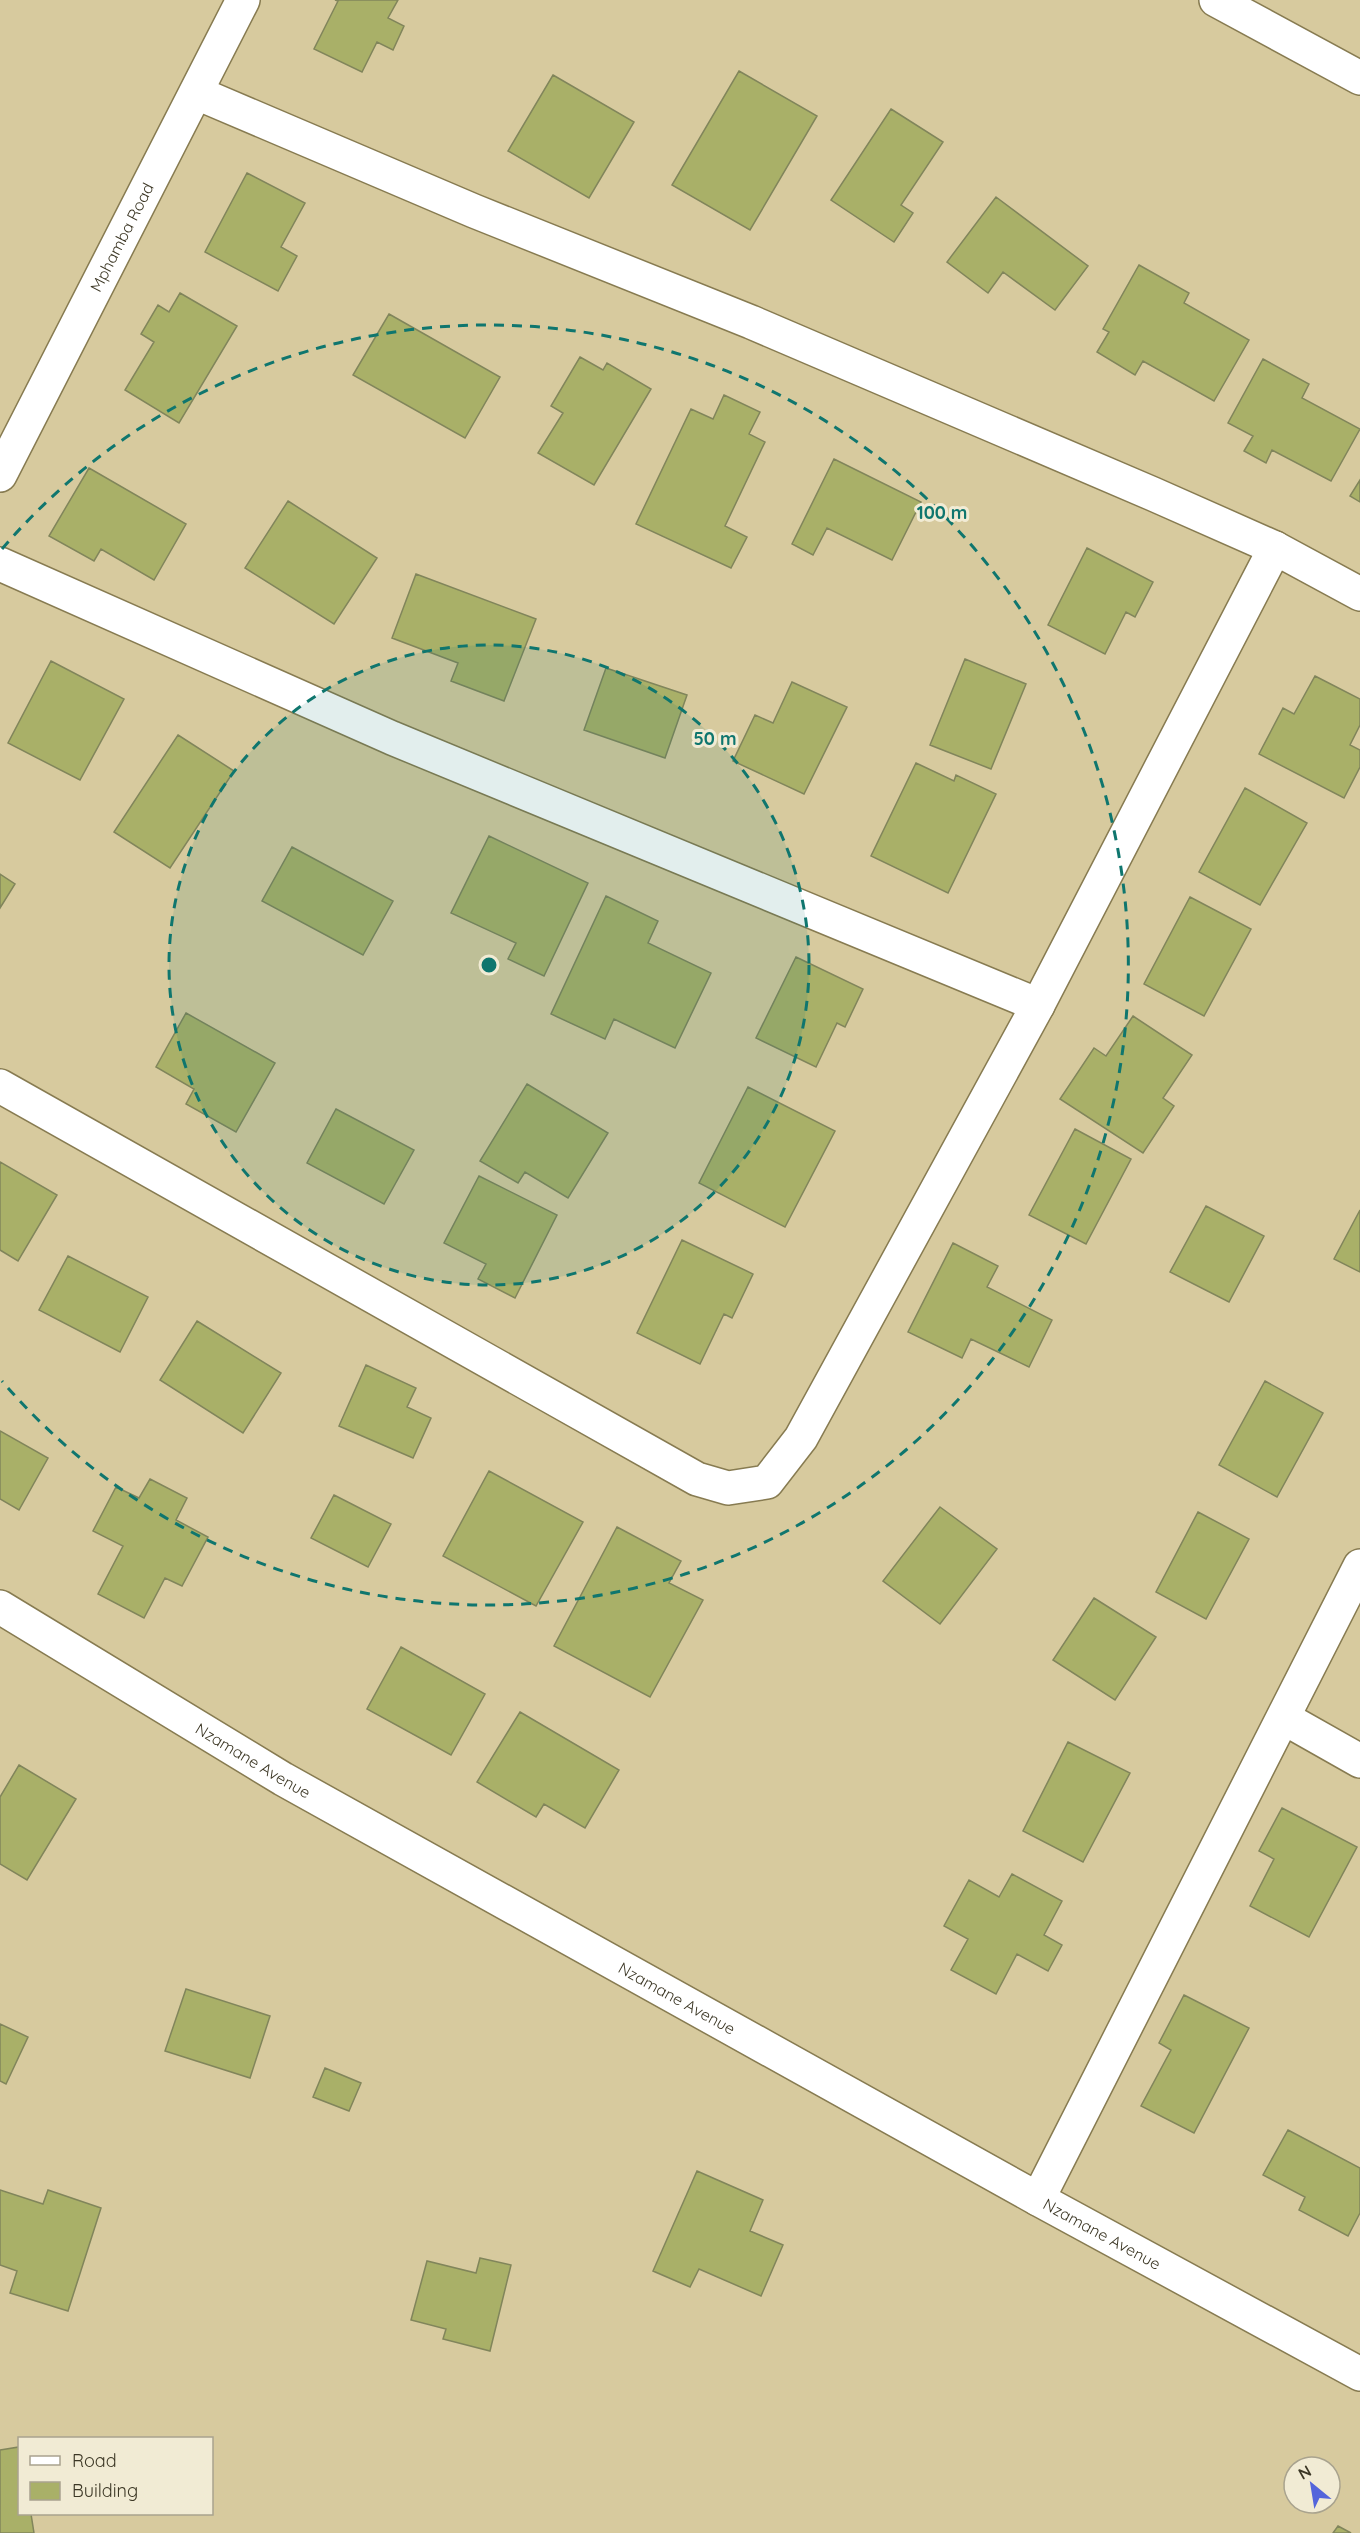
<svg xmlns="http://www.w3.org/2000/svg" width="1360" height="2533" font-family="Quicksand,sans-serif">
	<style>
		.building { fill: #a9b068; stroke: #81855b; stroke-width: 1.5 }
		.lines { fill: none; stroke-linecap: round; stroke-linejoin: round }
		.street-casing { stroke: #877b51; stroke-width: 36 }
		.secondary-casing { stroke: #877b51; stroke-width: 36 }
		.primary-casing { stroke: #877b51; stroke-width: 36 }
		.street { stroke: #fff; stroke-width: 33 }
		.secondary { stroke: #fff; stroke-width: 33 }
		.primary { stroke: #fff; stroke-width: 33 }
		.ring { fill: none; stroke: #0f766e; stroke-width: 3; stroke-dasharray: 10 8 }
		.labels { text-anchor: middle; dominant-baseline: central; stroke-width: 6; stroke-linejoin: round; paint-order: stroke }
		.street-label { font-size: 16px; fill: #3c3725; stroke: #f1ebd4 }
		.centre { fill: #0f766e; stroke: #f1ebd4; stroke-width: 3 }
		.ring-label { font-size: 18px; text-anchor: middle; font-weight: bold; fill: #0f766e; stroke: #f1ebd4; stroke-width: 6; stroke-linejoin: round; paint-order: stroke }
	</style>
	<rect width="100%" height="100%" fill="#d7ca9e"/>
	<path class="building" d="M335 0H398L388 18 404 26 393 50 377 42 362 72 314 49 338 1Z
		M739 71 817 116 750 230 672 185Z
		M553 75 634 122 589 198 508 151Z
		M891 109 943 142 901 205 913 213 894 242 831 200Z
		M247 173 305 203 281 247 297 256 278 291 205 252Z
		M996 197 1088 266 1055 310 1003 272 988 293 947 262Z
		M1139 265 1189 293 1184 303 1249 340 1214 401 1143 361 1135 375 1097 352 1109 332 1103 329Z
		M180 293 237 326 179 423 125 390 154 342 141 334 158 305 169 312Z
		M389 314 500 377 465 438 353 375Z
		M580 357 603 370 607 363 651 389 594 485 538 453 563 413 551 406Z
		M1263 359 1309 384 1302 398 1360 429 1331 481 1272 450 1266 463 1244 451 1253 436 1228 423Z
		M724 395 760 412 749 434 765 442 725 526 747 537 731 568 636 524 691 409 713 419Z
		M834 459 921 502 892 560 827 528 813 555 792 544Z
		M89 468 186 524 154 580 101 549 94 561 49 536Z
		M1360 480V502L1350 496Z
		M288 501 377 558 334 624 245 568Z
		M1087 548 1153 582 1135 617 1126 612 1105 654 1048 625Z
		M416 574 536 619 504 701 451 681 458 663 392 638Z
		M965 659 1026 684 991 769 930 745Z
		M51 661 124 699 80 780 8 743Z
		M606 668 687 695 665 758 584 730Z
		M1315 676 1360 699V725L1350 745 1360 750V767L1344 798 1259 754 1283 708 1294 714Z
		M792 682 847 707 804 794 733 761 755 715 773 723Z
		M178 735 234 771 170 868 114 832Z
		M916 763 954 781 956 775 996 794 948 893 871 856Z
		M1245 788 1307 823 1260 905 1199 872Z
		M489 836 588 883 544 976 508 959 516 943 451 913Z
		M292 847 393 901 363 955 262 901Z
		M0 874 15 884 0 908Z
		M606 896 658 921 648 943 711 973 675 1048 614 1019 605 1039 551 1014Z
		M1190 897 1251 929 1204 1016 1144 984Z
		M796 957 863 989 845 1027 837 1023 816 1067 756 1038Z
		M186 1013 275 1063 236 1132 186 1104 194 1089 156 1067Z
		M1133 1016 1192 1055 1163 1098 1174 1106 1143 1153 1060 1099 1094 1048 1106 1056Z
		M527 1084 608 1133 568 1198 525 1172 518 1183 480 1161Z
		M748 1087 835 1131 785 1227 699 1183Z
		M336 1109 414 1150 384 1204 307 1163Z
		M1075 1129 1131 1159 1086 1244 1029 1215Z
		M0 1162 57 1195 18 1261 0 1250Z
		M479 1176 557 1215 515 1298 478 1279 486 1264 444 1243Z
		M1206 1206 1264 1236 1229 1302 1170 1272Z
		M1360 1210V1272L1334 1259Z
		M682 1240 753 1274 732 1318 724 1314 700 1364 637 1333Z
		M953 1243 998 1266 987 1287 1052 1320 1029 1367 971 1339 962 1358 908 1332Z
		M68 1256 148 1297 120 1352 39 1310Z
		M197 1321 281 1373 243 1433 160 1380Z
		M366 1365 416 1388 407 1407 431 1418 413 1458 339 1426Z
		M1265 1381 1323 1413 1277 1497 1219 1465Z
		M0 1431 48 1458 19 1510 0 1499Z
		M489 1471 583 1522 536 1606 443 1556Z
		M150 1479 187 1498 176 1520 208 1537 182 1586 165 1578 144 1618 98 1594 123 1546 93 1531 116 1487 139 1498Z
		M334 1495 391 1524 368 1567 311 1538Z
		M940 1507 997 1549 940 1624 883 1581Z
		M1198 1512 1249 1539 1206 1619 1156 1592Z
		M617 1527 681 1561 669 1583 703 1600 650 1697 554 1646Z
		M1094 1598 1156 1637 1115 1700 1053 1660Z
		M401 1647 485 1694 451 1755 367 1709Z
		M520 1712 619 1770 585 1828 544 1804 536 1817 477 1782Z
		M1068 1742 1130 1773 1083 1862 1023 1831Z
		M19 1765 76 1799 27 1880 0 1864V1797Z
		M1282 1808 1357 1847 1309 1937 1250 1906 1274 1859 1259 1851Z
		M1012 1874 1062 1901 1044 1935 1062 1945 1048 1971 1017 1954 996 1994 951 1970 968 1939 944 1926 969 1880 999 1897Z
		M186 1989 270 2016 250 2078 165 2051Z
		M1184 1995 1249 2028 1194 2133 1141 2106 1171 2050 1159 2043Z
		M0 2024 28 2037 6 2084 0 2081Z
		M325 2068 361 2083 349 2111 313 2097Z
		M1288 2130 1360 2168V2213L1348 2236 1299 2210 1305 2197 1263 2175Z
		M697 2171 763 2200 750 2231 783 2245 761 2296 699 2269 690 2287 653 2271Z
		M0 2190 43 2204 48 2190 101 2208 68 2311 10 2293 17 2271 0 2265Z
		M480 2258 511 2265 490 2351 443 2339 446 2329 411 2320 427 2261 476 2273Z
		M19 2447 20 2514H31L34 2533H0V2450Z
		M1338 2526 1351 2533H1333Z"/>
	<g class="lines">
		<defs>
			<g id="street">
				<path d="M197 93 474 211 751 322 1153 494 1275 548 1360 594"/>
				<path id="s1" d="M0 475 243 0"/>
				<path d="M0 564 392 738 1038 1005"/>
				<path d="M0 1086 697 1479 728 1488 767 1482 801 1438 1038 1005 1275 548"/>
				<path d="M1284 1718 1360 1761"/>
				<path d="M1038 2199 1360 1566"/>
			</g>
			<g id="secondary">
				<path id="s2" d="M0 1607 283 1779 1038 2199 1360 2374"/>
			</g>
			<path id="primary" d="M1216 0 1360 78"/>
		</defs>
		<use href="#street" class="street-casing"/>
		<use href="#secondary" class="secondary-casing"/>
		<use href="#primary" class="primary-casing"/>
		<use href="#street" class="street"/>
		<use href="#secondary" class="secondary"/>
		<use href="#primary" class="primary"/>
	</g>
	<circle cx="489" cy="965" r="320" fill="#0f766e" fill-opacity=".12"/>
	<g class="ring">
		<circle cx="489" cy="965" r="320"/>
		<path d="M2 549A640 640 0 1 1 2 1381"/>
	</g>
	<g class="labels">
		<g class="street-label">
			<text stroke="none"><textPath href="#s1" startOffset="267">Mphamba Road</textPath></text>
			<text stroke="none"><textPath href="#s2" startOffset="296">Nzamane Avenue</textPath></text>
			<text stroke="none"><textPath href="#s2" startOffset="782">Nzamane Avenue</textPath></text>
			<text stroke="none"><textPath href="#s2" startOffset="1268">Nzamane Avenue</textPath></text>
		</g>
	</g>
	<circle cx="489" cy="965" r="9" class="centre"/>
	<g class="ring-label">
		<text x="942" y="519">100 m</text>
		<text x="715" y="745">50 m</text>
	</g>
	<rect x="18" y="2437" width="195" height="78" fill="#f1ebd4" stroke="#a9a38e" stroke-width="1.5"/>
	<rect x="30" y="2456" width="30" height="9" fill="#ffffff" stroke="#a9a38e" stroke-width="1.5"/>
	<text x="72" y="2467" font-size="18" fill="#3c3725">Road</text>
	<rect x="30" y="2482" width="30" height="18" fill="#a9b068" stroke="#a9a38e" stroke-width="1.5"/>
	<text x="72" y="2497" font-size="18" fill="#3c3725">Building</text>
	<g transform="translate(1312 2485) rotate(330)"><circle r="28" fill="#f1ebd4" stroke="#a9a38e" stroke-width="1.5"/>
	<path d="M0-4.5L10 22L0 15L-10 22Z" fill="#5465db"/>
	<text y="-9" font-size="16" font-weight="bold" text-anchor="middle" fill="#3c3725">N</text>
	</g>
</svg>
